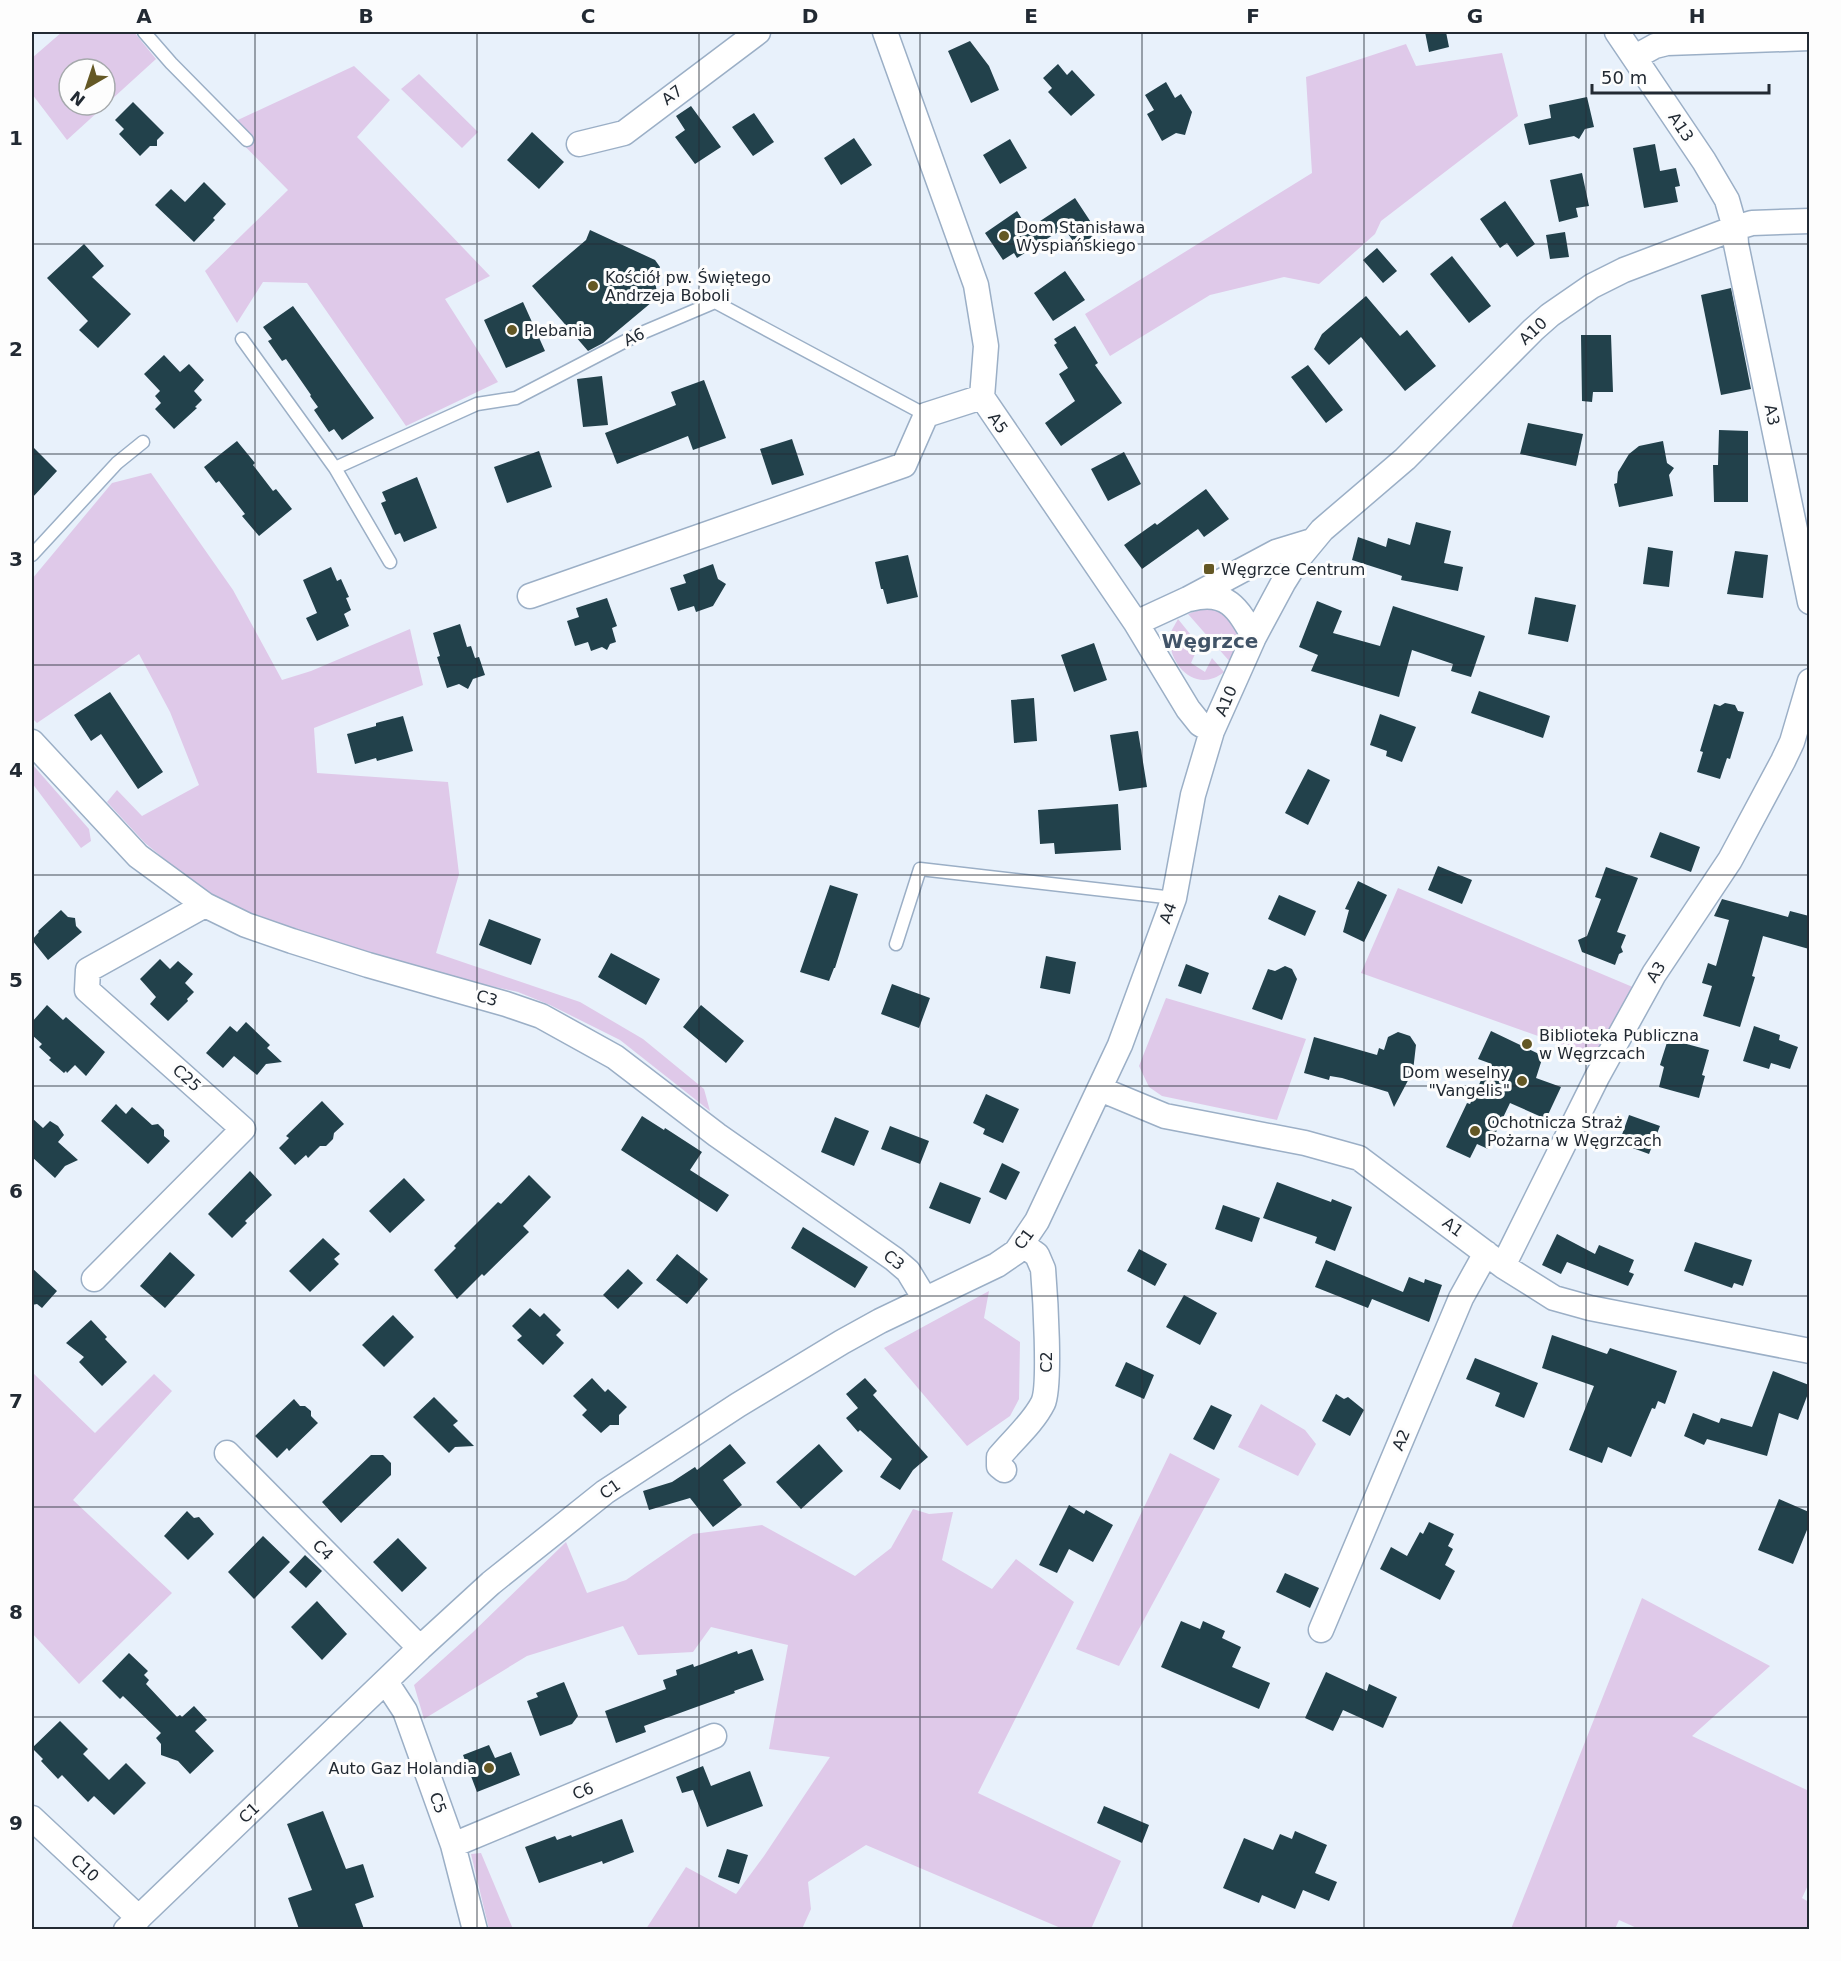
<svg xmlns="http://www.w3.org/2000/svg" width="1841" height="1961" font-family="'DejaVu Sans',sans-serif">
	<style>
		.green { fill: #dfc9e9; fill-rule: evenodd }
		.building { fill: #22414b }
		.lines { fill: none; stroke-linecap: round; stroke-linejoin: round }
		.service-casing { stroke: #9bafc6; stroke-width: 15 }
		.minor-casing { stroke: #9bafc6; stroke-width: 27 }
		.service { stroke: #fff; stroke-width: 12 }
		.minor { stroke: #fff; stroke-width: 24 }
		.grid { fill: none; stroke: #222a33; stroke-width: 1.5; stroke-opacity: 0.55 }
		.poi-dot { fill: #645825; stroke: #fdfdfd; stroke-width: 2 }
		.labels { text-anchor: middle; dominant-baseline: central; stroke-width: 6; stroke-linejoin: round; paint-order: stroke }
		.street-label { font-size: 16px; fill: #222a33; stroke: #fdfdfd }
		.poi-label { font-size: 16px; fill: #222a33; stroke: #fdfdfd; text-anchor: start }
		.quarter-label { font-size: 20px; font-weight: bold; fill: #415367; stroke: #fdfdfd }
		.neatline { fill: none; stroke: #222a33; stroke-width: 2 }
		.grid-label { font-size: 20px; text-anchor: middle; font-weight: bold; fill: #222a33 }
	</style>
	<rect width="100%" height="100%" fill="#e8f1fb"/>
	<path class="green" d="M62 32H134L156 59 67 140 32 94V58ZM69 69H105V105H69Z
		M1406 44 1416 66 1502 53 1518 116 1381 221 1375 234 1319 284 1284 277 1210 295 1110 356 1085 314 1312 173 1306 77Z
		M354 66 390 100 357 137 490 276 445 299 498 382 406 426 307 283 263 282 237 323 205 271 288 190 225 126Z
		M419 74 478 132 462 148 401 89Z
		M151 473 233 590 282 680 311 671 410 629 423 685 314 728 317 773 448 782 459 874 436 953 580 1002 643 1039 704 1089 710 1111 620 1040 550 1005 518 992 396 965 292 933 212 898 145 843 107 802 117 790 142 816 199 785 170 712 139 654 37 723 32 718V579L112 483Z
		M1207 607C1211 608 1217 608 1221 610 1243 620 1238 646 1231 663L1188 614Z
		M1178 619 1199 645 1191 663 1205 672 1212 658 1224 672C1197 694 1168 666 1170 636 1171 630 1175 625 1178 619Z
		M32 764 89 829 91 841 81 848 32 783Z
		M1398 888 1635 988 1594 1056 1361 973Z
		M1166 998 1306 1039 1277 1120 1162 1096 1149 1087 1139 1066Z
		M989 1291 984 1318 1020 1342 1019 1399 1010 1416 967 1446 884 1348Z
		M32 1372 95 1433 154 1374 172 1391 73 1500 172 1593 79 1684 32 1633Z
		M1261 1404 1305 1430 1316 1444 1298 1476 1238 1447Z
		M1170 1453 1220 1479 1119 1666 1076 1649Z
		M913 1509 929 1514 953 1512 942 1560 992 1589 1016 1559 1074 1602 978 1793 1121 1861 1091 1929H1063L866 1845 808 1882 811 1909 802 1929H646L686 1867 736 1894 764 1856 830 1757 769 1749 788 1645 711 1627 693 1652 638 1655 623 1626 527 1656 424 1719 414 1685 472 1633 566 1542 587 1593 626 1580 693 1534 762 1525 855 1576 891 1548Z
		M1642 1598 1770 1666 1692 1736 1809 1791V1883L1802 1898 1809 1902V1929H1639L1619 1920 1615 1929H1511Z
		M481 1853 513 1929H489L471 1854Z"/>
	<path class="building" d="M1425 32H1446L1449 47 1429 52Z
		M970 41 989 66 999 90 971 103 948 51Z
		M1058 64 1067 75 1072 70 1095 95 1071 116 1048 92 1052 88 1043 78Z
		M1166 82 1175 98 1181 94 1192 112 1185 135 1176 133 1162 141 1147 114 1154 110 1145 95Z
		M1587 97 1594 127 1585 129 1579 139 1574 136 1529 145 1524 124 1551 118 1549 105Z
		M133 102 164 133 157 140V146H150L140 156 119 134 124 129 115 120Z
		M691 106 721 147 695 164 675 137 685 130 676 116Z
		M754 113 774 142 753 156 732 127Z
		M532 132 564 162 539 189 507 160Z
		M854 138 872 165 841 185 824 158Z
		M1010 139 1027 168 1000 184 983 155Z
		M1655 144 1660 171 1676 168 1680 186 1675 187 1678 202 1644 208 1633 148Z
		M1582 173 1589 206 1576 208 1578 217 1559 222 1550 180Z
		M204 182 226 204 213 218 215 220 194 242 155 205 171 189 185 202Z
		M1075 198 1098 233 1077 247 1064 228 1017 258 1014 253 1003 260 985 233 1017 211 1028 229Z
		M1505 201 1535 244 1517 257 1507 243 1500 248 1480 219Z
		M590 230 655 260 660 267 655 282 658 297 603 343 588 351 532 286 586 240Z
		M1565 232 1569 257 1550 259 1546 235Z
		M84 244 104 266 92 277 131 314 98 348 79 330 88 321 47 278Z
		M1377 248 1397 271 1383 283 1363 260Z
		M1452 256 1491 306 1469 323 1430 274Z
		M1065 271 1085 300 1053 321 1034 293Z
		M1731 288 1751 389 1721 395 1701 295Z
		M1366 296 1400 336 1407 330 1436 366 1405 391 1361 337 1329 365 1314 349 1322 334Z
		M523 302 545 351 506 368 484 320Z
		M293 306 374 418 342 440 334 429 329 432 314 410 318 407 310 396 311 395 286 359 282 361 268 341 272 339 263 327Z
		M1075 326 1098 363 1095 365 1122 403 1061 446 1045 423 1075 401 1059 374 1068 368 1054 345 1057 343 1054 339Z
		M1581 335H1611L1613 392H1593L1592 402 1582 401Z
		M164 355 180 372 189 364 204 380 194 391 202 400 195 407 197 408 174 429 155 409 161 403 155 396 160 391 144 374Z
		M1308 365 1343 410 1326 423 1291 377Z
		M602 376 608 425 583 427 577 379Z
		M704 380 726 438 693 450 688 436 617 464 605 433 676 405 671 392Z
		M1528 423 1583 434 1576 466 1520 454Z
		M1719 430 1748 431V502H1714L1713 465H1718Z
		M792 439 804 475 772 485 760 449Z
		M237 441 255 463 253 465 273 491 276 489 292 509 259 536 242 516 245 514 219 481 216 483 204 467Z
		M1663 441 1667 463 1674 468 1669 475 1673 496 1619 507 1614 484 1617 483 1618 472 1629 454 1639 446Z
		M32 446 57 471 32 498Z
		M539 451 552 487 507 503 494 467Z
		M1124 452 1141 484 1108 501 1091 469Z
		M417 477 437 528 404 542 400 533 395 535 381 503 386 501 382 492Z
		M1206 489 1229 519 1204 537 1198 529 1142 569 1124 545 1155 523 1157 525Z
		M1416 522 1451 531 1444 563 1463 567 1458 591 1401 580 1402 576 1352 560 1358 537 1386 547 1388 538 1410 545Z
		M1648 547 1673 551 1669 587 1643 584Z
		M1735 551 1768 555 1763 598 1727 594Z
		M908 555 918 597 887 604 883 589H881L875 562Z
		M713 564 718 579 726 584 713 606 696 612 694 606 678 611 670 588 686 583 683 575Z
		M331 567 337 581 341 579 349 597 346 598 351 610 344 614 349 626 317 641 306 618 317 613 303 580Z
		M1535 597 1576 605 1568 642 1528 634Z
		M607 598 617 626 612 628 616 642 610 644 607 650 602 647 591 651 588 642 575 646 567 621 579 617 576 608Z
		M1317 601 1342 611 1333 633 1380 646 1393 606 1485 636 1471 677 1451 671 1453 664 1412 650 1399 697 1311 671 1318 655 1299 647Z
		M460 624 467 647 471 646 475 658 479 657 485 675 473 679 468 689 459 684 447 688 437 657 440 656 433 633Z
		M1094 643 1107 680 1074 692 1061 655Z
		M1479 691 1550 716 1543 738 1471 713Z
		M110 692 163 772 138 789 101 734 91 741 74 715Z
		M1034 698 1037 741 1014 743 1011 700Z
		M1725 703 1735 705 1738 711 1744 712 1730 759 1727 758 1720 779 1697 772 1703 752 1700 751 1714 704 1720 706Z
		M1380 714 1416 727 1402 762 1386 756 1387 751 1370 745Z
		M403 716 413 751 377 761 376 758 355 764 347 734 376 726V723Z
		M1138 731 1147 787 1119 791 1110 735Z
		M1308 769 1330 780 1308 825 1285 813Z
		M1118 804 1121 850 1055 854 1054 843 1040 844 1038 810Z
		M1660 832 1700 847 1691 872 1650 857Z
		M1438 866 1472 880 1462 904 1428 890Z
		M1606 867 1638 878 1617 932 1626 935 1621 947 1623 952 1619 954 1615 965 1582 952 1578 940 1587 936 1601 899 1595 897Z
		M1358 881 1387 895 1364 942 1343 932 1349 910 1345 909Z
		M830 885 858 894 835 968H834L829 981 800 972Z
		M1279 895 1316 911 1305 936 1268 919Z
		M1722 899 1788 917 1790 911 1809 916V949L1763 936 1752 976 1755 977 1740 1027 1703 1016 1712 986 1702 983 1708 963 1716 966 1729 920 1714 916Z
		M61 910 68 917 75 918 76 926 82 932 48 960 32 940 39 932 38 931Z
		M489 919 541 939 531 965 479 945Z
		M611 953 660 979 646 1005 598 977Z
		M1046 956 1076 962 1070 994 1040 988Z
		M160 959 170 969 178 961 193 974 185 983 194 992 187 999 188 1001 168 1021 150 1004 156 997 140 979Z
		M1186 964 1209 973 1201 994 1178 986Z
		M1285 966 1292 969 1297 979 1282 1020 1252 1009 1268 969 1275 971Z
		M892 984 930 998 919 1028 881 1014Z
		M47 1005 63 1020 66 1017 105 1052 86 1076 75 1065 67 1073 66 1071 64 1073 49 1060 51 1058 39 1047 42 1044 32 1035V1022Z
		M701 1005 744 1041 726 1063 683 1027Z
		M246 1022 270 1045 267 1048 282 1062 266 1064 257 1075 234 1056 223 1068 206 1053 230 1026 237 1032Z
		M1754 1026 1780 1035 1779 1040 1798 1047 1790 1069 1771 1063 1769 1069 1743 1061Z
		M1491 1031 1543 1056 1536 1078 1561 1087 1546 1119 1510 1103 1488 1149 1477 1144 1470 1158 1446 1147 1467 1103 1470 1104 1489 1063 1478 1059Z
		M1398 1032 1410 1036 1416 1045 1413 1071 1394 1107 1388 1092 1342 1078 1330 1076 1329 1080 1304 1073 1314 1037 1377 1055 1379 1048 1384 1050 1388 1037Z
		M1668 1039 1709 1050 1702 1075 1705 1076 1699 1098 1659 1087 1664 1067 1660 1065Z
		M986 1094 1019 1109 1003 1143 983 1134 985 1129 973 1123Z
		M322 1101 344 1124 334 1133 333 1139 326 1146H320L308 1158 306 1155 295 1165 279 1148 289 1138 286 1136Z
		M116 1104 126 1114 132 1107 152 1125 158 1124 164 1130V1136L170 1141 148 1164 101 1121Z
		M1629 1115 1660 1126 1649 1154 1619 1143Z
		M642 1116 664 1130 665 1128 702 1152 690 1170 729 1195 717 1212 621 1150Z
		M835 1117 869 1131 854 1166 821 1152Z
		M32 1118 43 1128 50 1121 58 1126 64 1135 58 1142 78 1160 65 1166 55 1178 32 1157Z
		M890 1126 929 1141 920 1164 881 1149Z
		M1002 1163 1020 1172 1006 1200 989 1192Z
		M250 1171 272 1195 245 1221 247 1223 232 1238 208 1214Z
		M529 1175 551 1197 523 1226 529 1232 484 1276 482 1274 457 1299 434 1270 456 1248 454 1246 498 1202 501 1204Z
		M404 1178 425 1200 390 1233 369 1211Z
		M940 1182 981 1198 970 1224 929 1208Z
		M1277 1182 1331 1202 1332 1199 1352 1207 1335 1251 1315 1243 1317 1237 1263 1218Z
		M1223 1205 1260 1218 1252 1242 1215 1229Z
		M803 1227 868 1267 855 1288 791 1248Z
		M1557 1234 1595 1254 1599 1245 1634 1260 1629 1272 1634 1274 1628 1286 1567 1262 1561 1274 1542 1265Z
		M323 1238 340 1254 334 1259 339 1264 310 1292 289 1271Z
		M1695 1242 1752 1260 1743 1286 1734 1283 1732 1288 1684 1271Z
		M1139 1249 1167 1264 1155 1286 1127 1271Z
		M170 1252 195 1275 165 1308 140 1286Z
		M677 1254 708 1279 687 1304 656 1280Z
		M1326 1260 1403 1292 1409 1277 1424 1283 1425 1279 1442 1285 1429 1322 1372 1299 1368 1308 1315 1287Z
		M32 1268 57 1291 42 1308 37 1304 32 1305Z
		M628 1269 643 1283 618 1309 603 1295Z
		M1184 1295 1217 1313 1200 1345 1166 1327Z
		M530 1308 540 1317 544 1313 561 1330 556 1335 564 1343 543 1365 517 1340 522 1336 512 1326Z
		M393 1315 414 1337 384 1367 362 1345Z
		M91 1320 107 1337 105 1339 127 1362 102 1386 79 1362 84 1357 66 1343Z
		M1552 1335 1607 1354 1610 1348 1677 1371 1665 1404 1658 1401 1655 1409 1652 1408 1631 1457 1608 1447 1602 1463 1569 1450 1594 1386 1542 1368Z
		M1475 1358 1538 1383 1524 1418 1495 1406 1500 1393 1466 1379Z
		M1126 1362 1154 1375 1144 1399 1115 1386Z
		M1773 1371 1809 1385V1391L1798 1420 1779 1413 1767 1456 1707 1439 1704 1445 1684 1436 1693 1413 1719 1423 1721 1418 1752 1427Z
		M592 1378 605 1392 608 1389 627 1407 619 1415V1425H610L601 1433 582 1415 587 1410 573 1396Z
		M865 1378 877 1391 873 1395 928 1457 913 1470 900 1490 880 1477 892 1459 860 1430 858 1432 846 1418 858 1408 846 1394Z
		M1336 1394 1344 1399 1348 1397 1364 1410 1350 1436 1322 1421Z
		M434 1397 458 1421 453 1425 474 1446 455 1447 449 1453 413 1417Z
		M294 1399 300 1406H305L311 1411V1416L318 1423 289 1451 287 1448 277 1458 255 1436Z
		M1211 1405 1232 1415 1214 1450 1193 1439Z
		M730 1444 746 1463 723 1480 742 1505 713 1527 690 1498 649 1510 643 1491 672 1482 695 1467 697 1470Z
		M819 1444 843 1471 801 1509 776 1482Z
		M371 1455H383L391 1463V1475L341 1523 322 1502Z
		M1779 1499 1809 1512V1525L1793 1564 1758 1550Z
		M1069 1505 1084 1514 1086 1510 1113 1525 1093 1562 1069 1549 1057 1573 1039 1565Z
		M187 1511 194 1518 199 1517 214 1534 188 1560 164 1536Z
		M1429 1522 1454 1534 1448 1546 1453 1549 1445 1565 1455 1571 1440 1600 1380 1569 1391 1547 1407 1556 1420 1532 1423 1534Z
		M263 1536 290 1562 254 1599 228 1572Z
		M398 1538 427 1568 402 1592 373 1562Z
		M305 1555 322 1571 306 1588 289 1572Z
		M1285 1573 1319 1588 1310 1608 1276 1592Z
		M317 1601 347 1634 322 1660 291 1627Z
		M1181 1621 1200 1629 1203 1621 1225 1631 1222 1638 1241 1647 1232 1667 1270 1683 1259 1709 1161 1667Z
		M752 1649 764 1680 734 1691 735 1693 644 1726 646 1732 616 1743 605 1711 666 1689 663 1680 677 1675 676 1670 693 1664 694 1667 737 1651 738 1654Z
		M129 1653 148 1671 144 1675 149 1680 146 1684 177 1717 180 1715 182 1717 194 1706 207 1720 195 1731 214 1751 190 1774 178 1761 161 1755V1744L156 1738 161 1733 123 1696 120 1699 102 1681Z
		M1326 1672 1367 1691 1369 1684 1397 1697 1383 1728 1343 1710 1333 1731 1305 1718Z
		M564 1682 578 1716 572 1724 540 1736 527 1701 538 1697 536 1693Z
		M60 1721 88 1749 83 1754 109 1780 126 1763 146 1783 114 1815 94 1796 88 1802 62 1775 58 1779 41 1761 43 1759 32 1748Z
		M489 1745 495 1758 511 1752 520 1775 477 1792 463 1755Z
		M703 1766 711 1786 750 1771 763 1806 707 1827 693 1790 682 1793 676 1777Z
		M1104 1806 1149 1825 1142 1843 1097 1823Z
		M323 1811 346 1869 363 1864 374 1897 355 1904 364 1929H299L288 1898 312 1890 287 1824Z
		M622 1819 634 1852 603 1864 602 1861 539 1883 525 1847 555 1836 557 1840 571 1835 572 1837Z
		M1295 1831 1327 1845 1315 1873 1337 1882 1329 1901 1303 1890 1295 1909 1262 1895 1259 1903 1223 1888 1244 1838 1273 1850 1280 1834 1292 1839Z
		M727 1849 748 1855 739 1884 718 1877Z"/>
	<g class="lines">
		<defs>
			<path id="service" d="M144 32 171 63 247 140
				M242 339 335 468 390 562
				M335 468 477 404 516 398 637 335 715 302 926 415
				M32 555 117 463 143 442
				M896 944 920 869 1174 898"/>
			<path id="minor" d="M885 32 976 285 986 346 982 397 1136 623 1188 709 1200 724 1212 731
				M1617 32 1704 161 1727 200 1735 228 1736 244 1810 602
				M1635 57 1655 46 1667 43 1810 38
				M579 144 624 133 758 32
				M530 596 904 465 926 415 982 397
				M1190 599C1227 589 1238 609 1254 637
				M1136 623 1188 599 1276 552 1312 541
				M32 742 138 856 205 905 246 925 292 941 368 965 506 1004 541 1016 615 1057 717 1135 894 1259 908 1271 925 1299
				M1100 1089 1165 1116 1305 1143 1359 1158 1503 1266 1554 1298 1590 1308 1810 1351
				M1503 1266 1597 1077 1654 974 1730 860 1783 761 1792 742 1810 681
				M94 1279 243 1129 87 990 88 970 205 905
				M227 1453 420 1648
				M1004 1470 999 1466V1457C1013 1440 1033 1423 1043 1403 1051 1386 1045 1293 1043 1269L1037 1255 1022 1244
				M1321 1630 1461 1298 1486 1253
				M386 1682 405 1711 453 1845 475 1930
				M32 1818 139 1918
				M453 1845 714 1736
				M126 1930 420 1648 491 1583 605 1492 738 1405 842 1342 880 1321 997 1265 1016 1252 1037 1221 1120 1045 1174 898 1193 795 1212 731 1254 637 1283 583 1298 559 1322 530 1405 459 1533 330 1550 315 1592 286 1624 270 1735 228 1752 223 1810 221"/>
		</defs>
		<use href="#service" class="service-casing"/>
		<use href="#minor" class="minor-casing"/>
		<use href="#service" class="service"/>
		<use href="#minor" class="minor"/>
	</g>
	<path class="grid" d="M255 32V1930M477 32V1930M699 32V1930M920 32V1930M1142 32V1930M1364 32V1930M1586 32V1930M32 244H1810M32 454H1810M32 665H1810M32 875H1810M32 1086H1810M32 1296H1810M32 1507H1810M32 1717H1810"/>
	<g class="poi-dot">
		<circle cx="1004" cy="236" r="6"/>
		<circle cx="593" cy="286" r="6"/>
		<circle cx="512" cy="330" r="6"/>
		<rect x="1203" y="563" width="12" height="12" rx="3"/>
		<circle cx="1527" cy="1044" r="6"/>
		<circle cx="1522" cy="1081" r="6"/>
		<circle cx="1475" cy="1131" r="6"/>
		<circle cx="489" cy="1768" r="6"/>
	</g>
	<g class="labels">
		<g class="street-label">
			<text transform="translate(672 95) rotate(-38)">A7</text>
			<text transform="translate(1681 127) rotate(56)">A13</text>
			<text transform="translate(1533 331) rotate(-43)">A10</text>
			<text transform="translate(634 337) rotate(-26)">A6</text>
			<text transform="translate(1772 415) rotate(78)">A3</text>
			<text transform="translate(998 423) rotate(56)">A5</text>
			<text transform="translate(1226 701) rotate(-67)">A10</text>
			<text transform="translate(1168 913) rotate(-70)">A4</text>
			<text transform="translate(1656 972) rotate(-58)">A3</text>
			<text transform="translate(487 998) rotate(16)">C3</text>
			<text transform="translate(187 1078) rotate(42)">C25</text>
			<text transform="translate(1453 1227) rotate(37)">A1</text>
			<text transform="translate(1024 1239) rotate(-53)">C1</text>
			<text transform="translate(894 1260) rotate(38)">C3</text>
			<text transform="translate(1046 1362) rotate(-90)">C2</text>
			<text transform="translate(1401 1440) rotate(-67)">A2</text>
			<text transform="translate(610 1489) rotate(-35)">C1</text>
			<text transform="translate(323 1550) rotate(45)">C4</text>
			<text transform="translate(583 1791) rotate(-22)">C6</text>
			<text transform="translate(438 1803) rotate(70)">C5</text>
			<text transform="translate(249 1813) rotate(-44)">C1</text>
			<text transform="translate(85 1868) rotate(43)">C10</text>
		</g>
		<g class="poi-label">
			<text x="1016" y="227">Dom Stanisława<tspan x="1016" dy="18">Wyspiańskiego</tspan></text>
			<text x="605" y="277">Kościół pw. Świętego<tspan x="605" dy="18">Andrzeja Boboli</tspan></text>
			<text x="524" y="330">Plebania</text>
			<text x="1221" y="569">Węgrzce Centrum</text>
			<text x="1539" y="1035">Biblioteka Publiczna<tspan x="1539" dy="18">w Węgrzcach</tspan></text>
			<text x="1510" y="1072" text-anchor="end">Dom weselny<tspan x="1510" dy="18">"Vangelis"</tspan></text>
			<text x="1487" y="1122">Ochotnicza Straż<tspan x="1487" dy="18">Pożarna w Węgrzcach</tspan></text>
			<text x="477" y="1768" text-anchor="end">Auto Gaz Holandia</text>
		</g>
		<g class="quarter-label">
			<text x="1210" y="641">Węgrzce</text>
		</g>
	</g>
	<rect width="1841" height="1961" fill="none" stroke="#fdfdfd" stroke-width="66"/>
	<g transform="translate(87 87) rotate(219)"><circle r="28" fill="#fdfdfd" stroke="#a5a9ac" stroke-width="1.5"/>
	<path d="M0-4.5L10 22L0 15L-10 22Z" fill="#645825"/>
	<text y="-9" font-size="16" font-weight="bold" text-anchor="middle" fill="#222a33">N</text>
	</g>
	<path d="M1592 84v9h177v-9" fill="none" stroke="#222a33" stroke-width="3"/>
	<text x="1601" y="84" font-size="18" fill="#222a33" stroke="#fdfdfd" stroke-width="4.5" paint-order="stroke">50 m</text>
	<rect x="33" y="33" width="1775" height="1895" class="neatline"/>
	<g class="grid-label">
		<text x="144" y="23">A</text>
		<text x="366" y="23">B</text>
		<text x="588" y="23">C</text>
		<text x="810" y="23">D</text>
		<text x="1031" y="23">E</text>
		<text x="1253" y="23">F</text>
		<text x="1475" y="23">G</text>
		<text x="1697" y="23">H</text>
		<text x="16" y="145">1</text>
		<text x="16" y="356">2</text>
		<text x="16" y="566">3</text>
		<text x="16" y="777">4</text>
		<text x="16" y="987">5</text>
		<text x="16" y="1198">6</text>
		<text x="16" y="1408">7</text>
		<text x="16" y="1619">8</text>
		<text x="16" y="1830">9</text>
	</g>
</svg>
